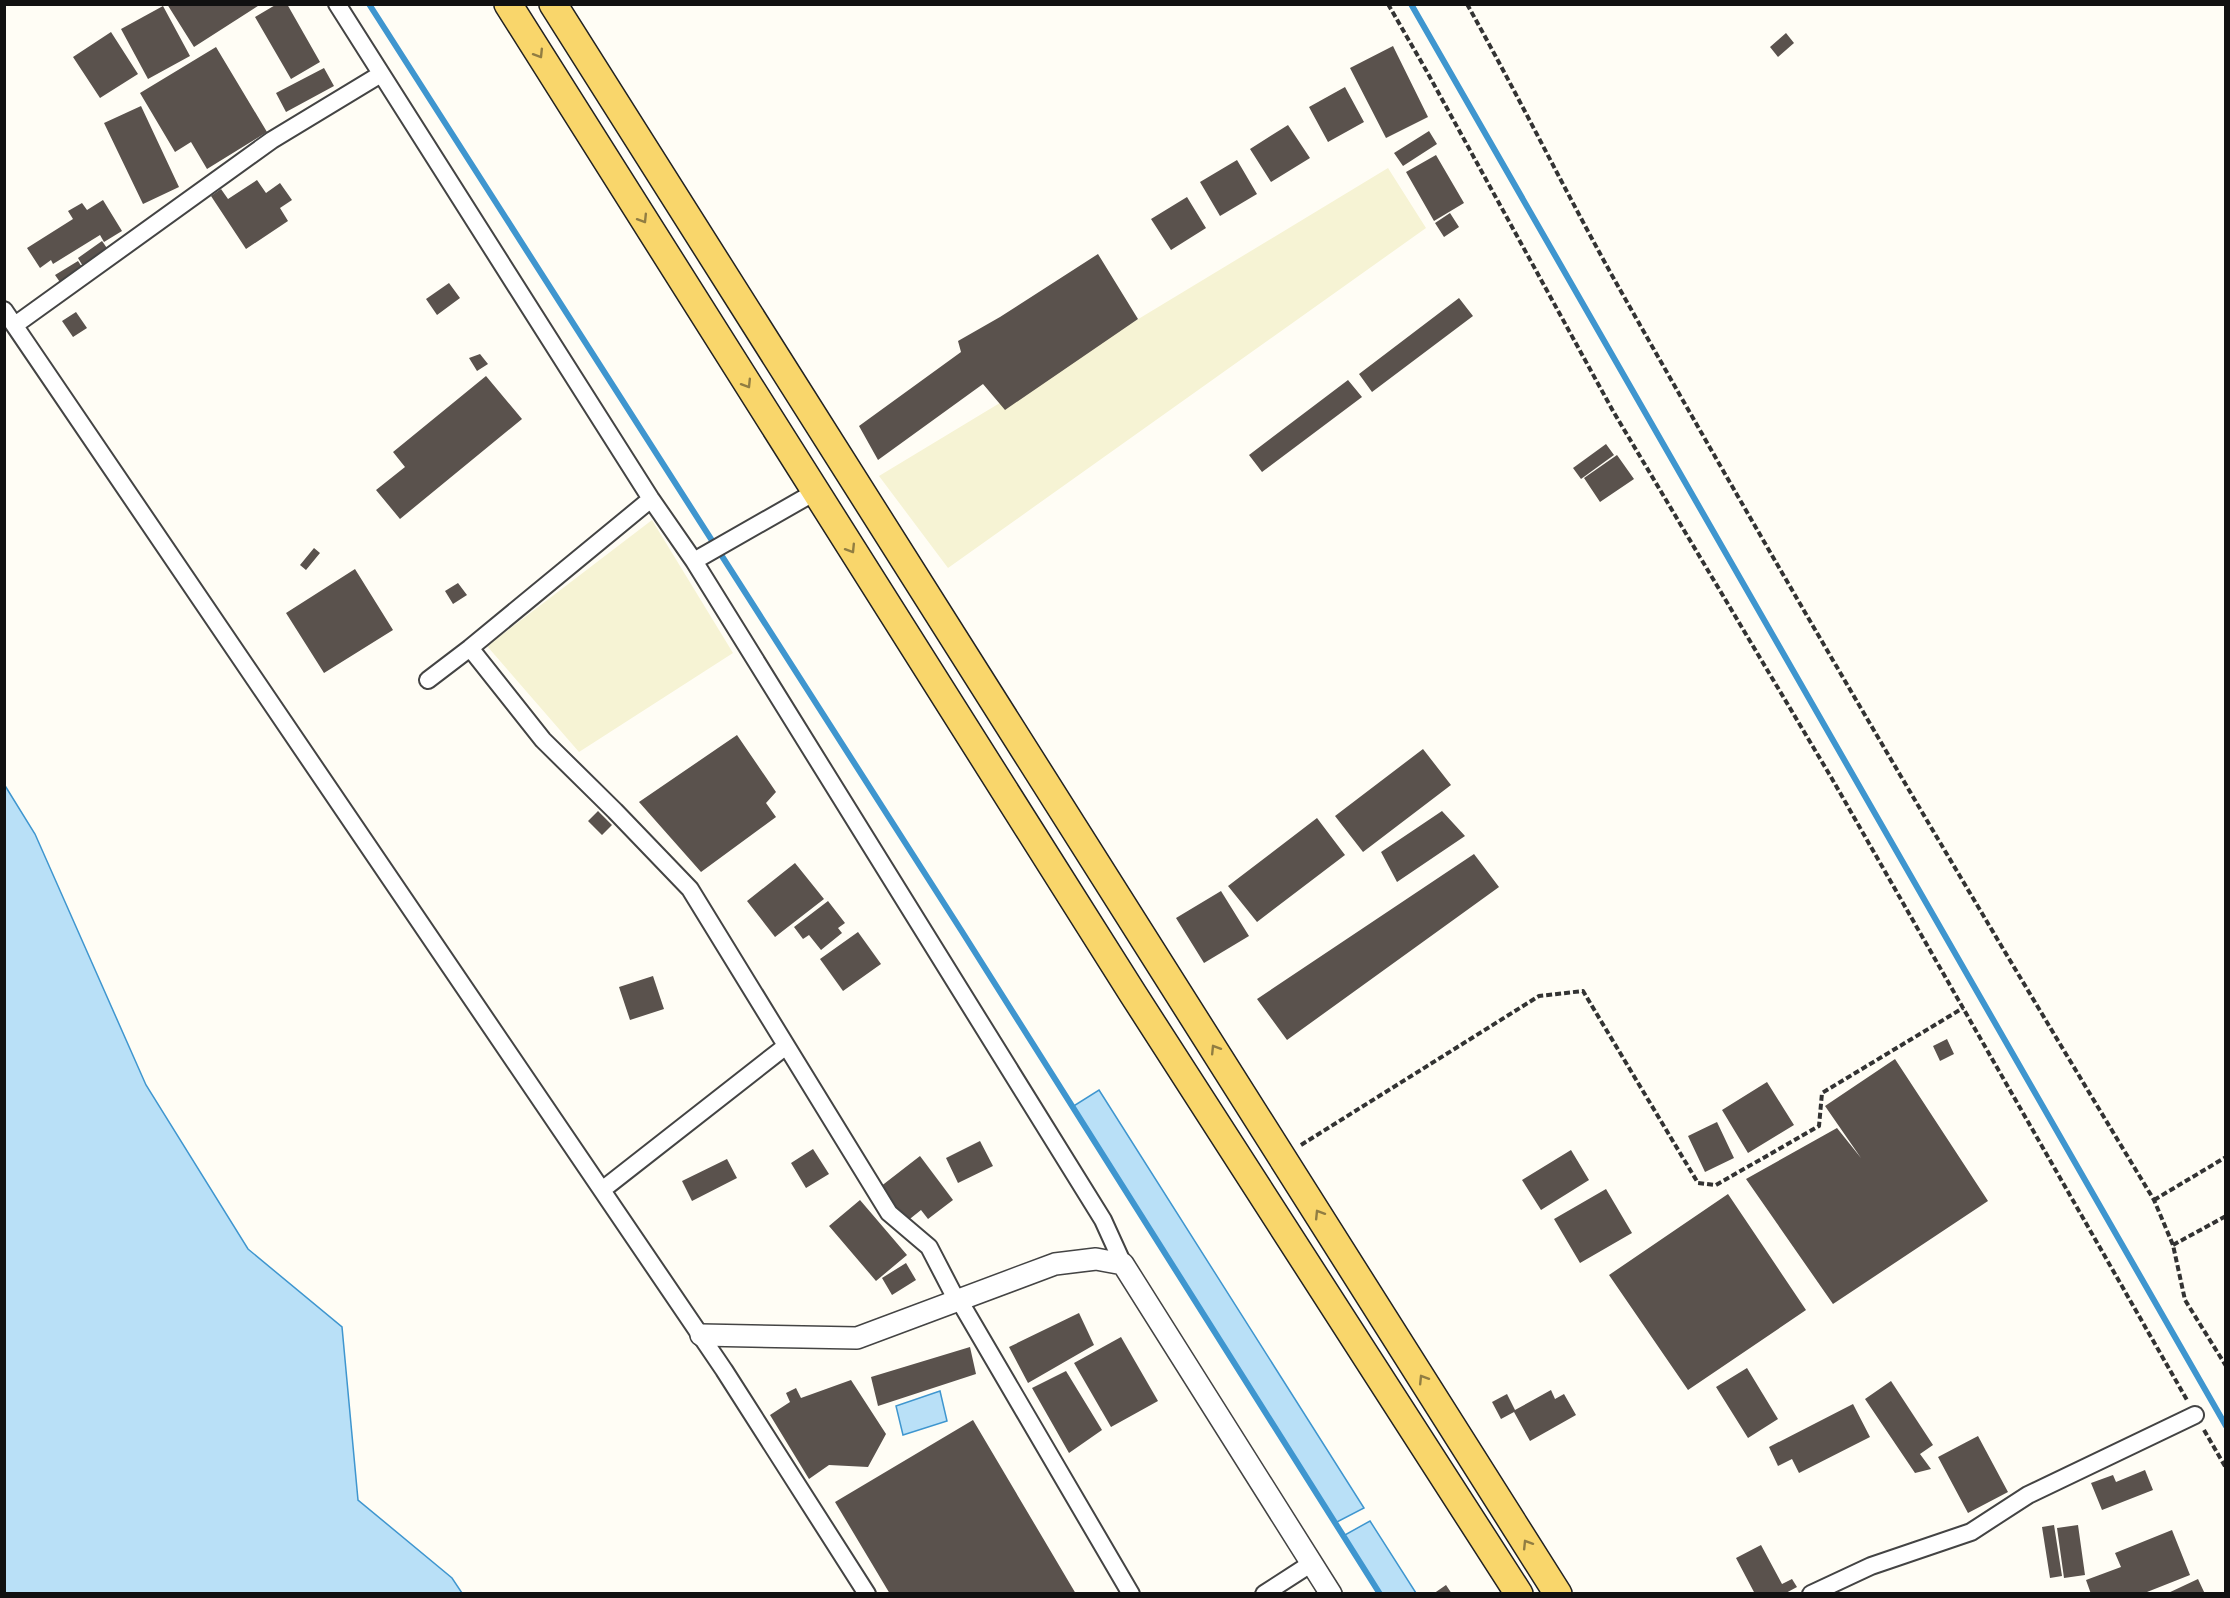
<svg xmlns="http://www.w3.org/2000/svg" width="2230" height="1598" font-family="'Roboto Serif',serif">
	<style>
		.farmland { fill: #f6f3d4 }
		.water { fill: #b9e0f7; stroke: #3f96cf; stroke-width: 1.5 }
		.lines { fill: none; stroke-linecap: round; stroke-linejoin: round }
		.stream { stroke: #3f96cf; stroke-width: 6 }
		.building { fill: #5a524d }
		.minor-casing { stroke: #444; stroke-width: 20 }
		.tertiary-casing { stroke: #444; stroke-width: 24 }
		.primary-casing { stroke: #222; stroke-width: 30 }
		.path { stroke: #333; stroke-width: 4; stroke-dasharray: 6 3; stroke-linecap: butt }
		.minor { stroke: #fff; stroke-width: 16 }
		.tertiary { stroke: #fff; stroke-width: 21 }
		.primary { stroke: #f9d66b; stroke-width: 27 }
		.oneway { stroke: #917d42 }
	</style>
	<rect width="100%" height="100%" fill="#fffdf5"/>
	<path class="farmland" d="M1388 168 1426 228 948 568 879 476Z
		M652 520 733 653 579 752 487 646Z"/>
	<path class="water" d="M4 784 35 834 146 1085 248 1249 342 1327 358 1500 452 1578 462 1593H5Z
		M1099 1090 1364 1508 1335 1523 1072 1107Z
		M940 1391 947 1421 903 1435 896 1406Z
		M1370 1521 1416 1593H1380L1343 1536Z"/>
	<g class="lines">
		<path class="stream" d="M369 4 961 930 1380 1594
			M1411 4 2226 1426"/>
	</g>
	<path class="building" d="M167 4H261L194 47Z
		M277 4H287L320 62 291 79 255 17Z
		M163 6 190 56 148 79 121 29Z
		M111 32 138 74 100 98 73 57Z
		M1786 33 1794 43 1778 57 1770 47Z
		M1393 46 1428 117 1386 138 1350 68Z
		M216 47 267 132 207 169 191 142 175 152 140 93Z
		M324 68 334 86 286 112 276 93Z
		M1345 87 1364 122 1328 142 1309 107Z
		M141 106 179 187 143 204 104 123Z
		M1288 125 1310 158 1271 182 1250 149Z
		M1429 131 1437 144 1403 166 1394 153Z
		M1436 155 1464 203 1434 221 1406 172Z
		M1237 160 1257 194 1220 216 1200 182Z
		M257 180 266 193 280 183 292 200 280 208 288 221 246 249 211 196 221 189 228 199Z
		M1187 197 1206 228 1171 250 1151 219Z
		M103 200 122 231 104 242 100 235 53 264 51 260 40 268 27 248 73 219 68 211 82 203 87 210Z
		M1450 213 1459 227 1444 237 1435 223Z
		M102 241 109 251 84 268 78 258Z
		M1098 254 1138 319 1005 410 983 384 878 460 859 426 961 352 958 341 1000 317Z
		M78 261 84 270 62 285 55 275Z
		M449 283 460 298 437 315 426 299Z
		M1459 298 1473 316 1372 392 1359 374Z
		M76 312 87 328 73 337 62 321Z
		M480 354 488 364 477 371 469 358Z
		M486 376 522 419 400 519 376 490 405 467 393 452Z
		M1348 380 1362 397 1262 472 1249 455Z
		M1606 444 1614 455 1581 479 1573 468Z
		M1617 455 1634 479 1600 502 1584 478Z
		M314 548 320 553 306 570 300 565Z
		M355 569 393 630 324 673 286 613Z
		M458 583 467 595 453 604 445 591Z
		M737 735 776 792 766 803 776 817 701 872 639 802Z
		M1423 749 1451 785 1363 852 1335 816Z
		M598 811 612 825 602 835 588 821Z
		M1442 811 1465 836 1397 882 1381 852Z
		M1317 818 1345 855 1257 922 1228 886Z
		M1474 854 1499 887 1287 1040 1257 999Z
		M795 863 824 899 775 937 747 901Z
		M1221 891 1249 936 1204 963 1176 918Z
		M828 901 845 923 838 928 842 933 821 950 809 935 803 939 794 927Z
		M858 932 881 964 843 991 820 959Z
		M653 976 664 1009 630 1020 619 987Z
		M1947 1039 1954 1054 1940 1061 1933 1046Z
		M1895 1059 1988 1201 1833 1304 1746 1179 1837 1128 1861 1158 1825 1106Z
		M1767 1082 1794 1125 1748 1153 1722 1110Z
		M1717 1122 1734 1158 1705 1172 1688 1136Z
		M980 1141 993 1166 958 1183 946 1158Z
		M813 1149 829 1174 806 1188 791 1163Z
		M1571 1150 1589 1180 1541 1210 1522 1180Z
		M920 1156 953 1200 928 1219 921 1210 906 1222 880 1187Z
		M727 1159 737 1178 692 1201 682 1181Z
		M1606 1189 1632 1233 1580 1263 1554 1219Z
		M1728 1194 1806 1310 1688 1390 1609 1275Z
		M860 1200 907 1255 876 1281 829 1226Z
		M906 1263 916 1280 892 1295 882 1278Z
		M1079 1313 1094 1345 1028 1383 1009 1347Z
		M1121 1337 1158 1401 1111 1427 1074 1363Z
		M970 1347 976 1374 878 1406 871 1377Z
		M1747 1368 1778 1419 1748 1438 1716 1387Z
		M1066 1371 1102 1430 1069 1453 1032 1388Z
		M851 1380 886 1434 868 1467 829 1465 809 1479 770 1415 790 1402 786 1393 796 1388 801 1398Z
		M1891 1381 1933 1445 1920 1454 1931 1469 1915 1473 1865 1399Z
		M1551 1390 1555 1399 1564 1394 1576 1415 1530 1441 1514 1412 1501 1419 1492 1402 1507 1394 1515 1410Z
		M1853 1404 1870 1437 1799 1473 1792 1459 1778 1466 1769 1447Z
		M973 1420 1076 1594H890L835 1502Z
		M1978 1436 2008 1492 1968 1513 1938 1457Z
		M2145 1470 2153 1490 2102 1510 2091 1483 2113 1475 2116 1482Z
		M2054 1525 2062 1576 2050 1578 2042 1527Z
		M2078 1525 2085 1575 2064 1578 2057 1528Z
		M2172 1530 2190 1575 2142 1594H2091L2086 1580 2121 1567 2115 1553Z
		M1761 1545 1782 1584 1792 1579 1797 1587 1784 1594H1755L1736 1558Z
		M2198 1579 2205 1594H2166Z
		M1446 1585 1452 1594H1433Z"/>
	<g class="lines">
		<defs>
			<path id="minor" d="M337 4 651 499 694 561 1103 1220 1123 1264
				M4 310 724 1370 867 1594
				M15 325 272 140 381 74
				M694 561 815 492
				M470 648 543 740 615 811 690 889 889 1213 929 1247 957 1301
				M428 680 470 648 651 499
				M602 1190 786 1046
				M959 1300 1131 1594
				M1264 1594 1312 1563
				M1811 1594 1871 1566 1971 1532 2028 1495 2195 1415"/>
			<path id="tertiary" d="M701 1335 857 1338 1055 1264 1096 1259 1123 1264 1331 1594"/>
			<path id="primary" d="M508 4 1133 994 1519 1594
				M553 4 1558 1594"/>
		</defs>
		<use href="#minor" class="minor-casing"/>
		<use href="#tertiary" class="tertiary-casing"/>
		<use href="#primary" class="primary-casing"/>
		<path class="path" d="M1388 4 1426 70 1613 411 1831 777 2187 1400
			M1467 4C1518 95 1564 189 1614 279 1789 589 1970 896 2154 1200L2173 1245 2185 1300 2226 1366
			M1301 1145 1539 996 1583 991 1698 1183 1716 1185 1819 1126 1822 1093 1963 1008
			M2154 1200 2226 1157
			M2173 1245 2226 1216
			M2204 1430 2226 1468"/>
		<use href="#minor" class="minor"/>
		<use href="#tertiary" class="tertiary"/>
		<use href="#primary" class="primary"/>
	</g>
	<defs><path id="oneway-chevron" d="M-2-3.5L2.5 0L-2 3.5" fill="none" stroke-width="1.6" stroke-linecap="round" stroke-linejoin="round" transform="scale(1.5)"/></defs>
	<g class="oneway">
		<use href="#oneway-chevron" transform="translate(539 54) rotate(58)"/>
		<use href="#oneway-chevron" transform="translate(643 219) rotate(58)"/>
		<use href="#oneway-chevron" transform="translate(747 384) rotate(58)"/>
		<use href="#oneway-chevron" transform="translate(851 549) rotate(58)"/>
		<use href="#oneway-chevron" transform="translate(1215 1049) rotate(-122)"/>
		<use href="#oneway-chevron" transform="translate(1319 1214) rotate(-122)"/>
		<use href="#oneway-chevron" transform="translate(1423 1379) rotate(-122)"/>
		<use href="#oneway-chevron" transform="translate(1527 1544) rotate(-122)"/>
	</g>
	<rect width="2230" height="1598" fill="none" stroke="#111111" stroke-width="12"/>
</svg>
